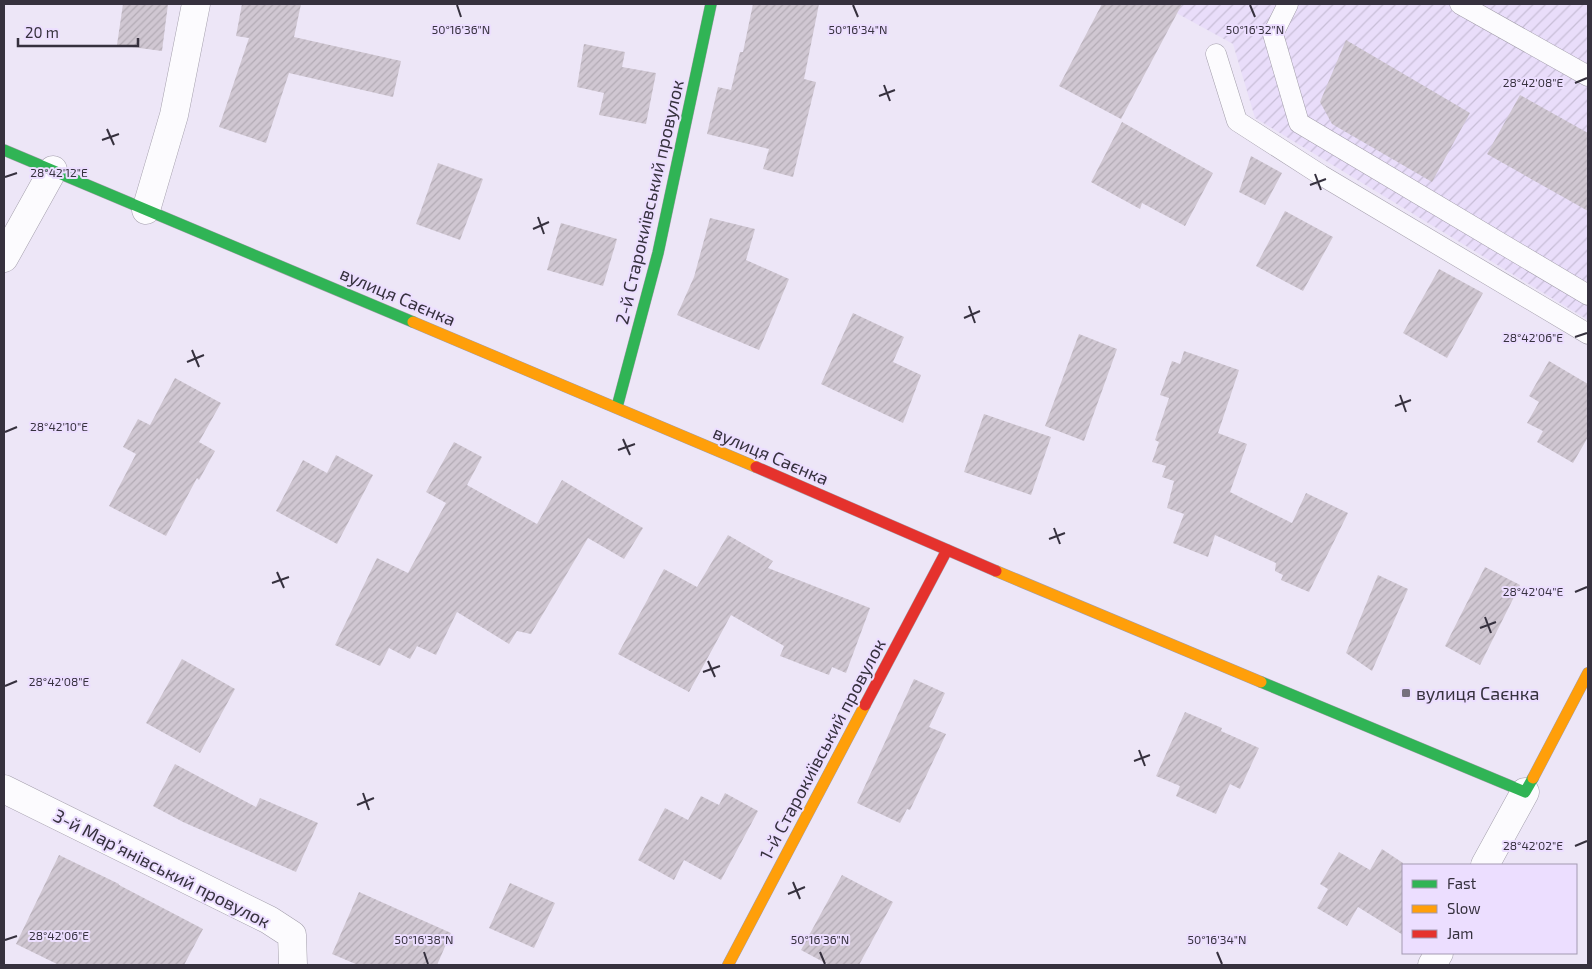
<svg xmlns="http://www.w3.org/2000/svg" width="1592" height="969" font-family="'Exo 2',sans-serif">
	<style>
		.industrial { fill: url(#industrial-furrows) }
		.building { fill: url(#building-hatch) }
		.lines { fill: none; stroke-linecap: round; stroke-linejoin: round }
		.lane-casing { stroke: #a39eab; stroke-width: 21 }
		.street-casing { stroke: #a39eab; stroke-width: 29 }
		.fast-casing { stroke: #a39eab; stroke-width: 12 }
		.slow-casing { stroke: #a39eab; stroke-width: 12 }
		.jam-casing { stroke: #a39eab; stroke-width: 12 }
		.lane { stroke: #fcfbfe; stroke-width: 20 }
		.street { stroke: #fcfbfe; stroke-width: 28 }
		.fast { stroke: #30b455; stroke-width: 11 }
		.slow { stroke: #ff9f0a; stroke-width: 11 }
		.jam { stroke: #e5322d; stroke-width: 11 }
		.ticks { fill: none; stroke: #36313e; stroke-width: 2 }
		.poi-dot { fill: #76707f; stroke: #ecdeff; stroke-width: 2 }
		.labels { text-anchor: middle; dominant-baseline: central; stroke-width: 4; stroke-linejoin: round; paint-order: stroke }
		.street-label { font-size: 18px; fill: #36313e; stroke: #ecdeff }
		.poi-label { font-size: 18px; fill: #36313e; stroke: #ecdeff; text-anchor: start }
		.ticks-label { font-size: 12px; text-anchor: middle; fill: #36313e; stroke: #ecdeff; stroke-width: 4; stroke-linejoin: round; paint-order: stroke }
	</style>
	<defs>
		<pattern id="industrial-furrows" width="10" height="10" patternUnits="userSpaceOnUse" patternTransform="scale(1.25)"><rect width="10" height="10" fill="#e9ddfa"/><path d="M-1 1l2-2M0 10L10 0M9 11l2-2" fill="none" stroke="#c8bed7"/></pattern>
		<pattern id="building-hatch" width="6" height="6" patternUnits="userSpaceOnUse" patternTransform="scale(1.25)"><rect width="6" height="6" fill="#d0c7d2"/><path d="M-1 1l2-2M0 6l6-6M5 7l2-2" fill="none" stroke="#b3abb5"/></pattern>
	</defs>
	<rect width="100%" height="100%" fill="#ede6f7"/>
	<!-- industrial -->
	<path class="industrial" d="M 1160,4 L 1588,4 L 1588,320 L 1255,118 L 1233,44 Z"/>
	<!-- building -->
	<g class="building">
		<path d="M 123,4 L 168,4 L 162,51 L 117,45 Z"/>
		<path d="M 242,4 L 301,4 L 294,37 L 401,61 L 393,97 L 289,73 L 266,143 L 219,127 L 249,38 L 236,36 Z"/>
		<path d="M 753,4 L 819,4 L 804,79 L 816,82 L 793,177 L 763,169 L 769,149 L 707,134 L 718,87 L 731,90 L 740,52 L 743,52 Z"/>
		<path d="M 1102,4 L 1182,4 L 1121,119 L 1059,86 Z"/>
		<path d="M 1346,40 L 1470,113 L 1432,182 L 1332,124 L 1320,102 Z"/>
		<path d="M 584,44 L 625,52 L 622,67 L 656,73 L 646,124 L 599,115 L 604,93 L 577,87 Z"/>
		<path d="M 1520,95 L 1588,133 L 1588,211 L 1487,154 Z"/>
		<path d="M 1122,122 L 1213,173 L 1185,226 L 1142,203 L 1140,209 L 1091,182 Z"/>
		<path d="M 1251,156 L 1282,173 L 1265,205 L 1239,192 Z"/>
		<path d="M 438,163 L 483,179 L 460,240 L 416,224 Z"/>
		<path d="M 1285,211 L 1333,237 L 1303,291 L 1256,266 Z"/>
		<path d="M 710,218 L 755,229 L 746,260 L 789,279 L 759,350 L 677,315 L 694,277 Z"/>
		<path d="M 561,223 L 617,239 L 603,286 L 547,270 Z"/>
		<path d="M 1439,269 L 1483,293 L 1447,358 L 1403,333 Z"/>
		<path d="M 853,313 L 904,337 L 893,362 L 921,375 L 903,423 L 821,384 Z"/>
		<path d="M 1079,334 L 1117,349 L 1084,441 L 1045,426 Z"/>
		<path d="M 1184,351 L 1239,370 L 1218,433 L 1247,444 L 1230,492 L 1292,523 L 1306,493 L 1348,513 L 1309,592 L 1281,580 L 1283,575 L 1275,571 L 1276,563 L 1215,535 L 1208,557 L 1173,543 L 1184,514 L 1167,508 L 1174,481 L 1162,477 L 1166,466 L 1152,462 L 1159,442 L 1155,440 L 1169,398 L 1160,395 L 1172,361 L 1180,364 Z"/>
		<path d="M 1549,361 L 1588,384 L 1588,437 L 1573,463 L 1537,442 L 1543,431 L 1527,423 L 1539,402 L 1529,396 Z"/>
		<path d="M 175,378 L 221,403 L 199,442 L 215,451 L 199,480 L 197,478 L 166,536 L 109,506 L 136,454 L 123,447 L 138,419 L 150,425 Z"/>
		<path d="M 984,414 L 1051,437 L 1031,495 L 964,472 Z"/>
		<path d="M 454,442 L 482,457 L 467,485 L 537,524 L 562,480 L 643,528 L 624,559 L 588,538 L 531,634 L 517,631 L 509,644 L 457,612 L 436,655 L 417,646 L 410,659 L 389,648 L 380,666 L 335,645 L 377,558 L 408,573 L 446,503 L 426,492 Z"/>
		<path d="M 336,455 L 373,475 L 337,544 L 276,511 L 303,460 L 327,473 Z"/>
		<path d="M 728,535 L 773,561 L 768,568 L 870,608 L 846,673 L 832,667 L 829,675 L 780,656 L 784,646 L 731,615 L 689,692 L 618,654 L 664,569 L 697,587 Z"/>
		<path d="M 1485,567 L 1520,585 L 1480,665 L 1445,646 Z"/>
		<path d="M 1378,575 L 1408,589 L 1372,671 L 1346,653 Z"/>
		<path d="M 182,659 L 235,689 L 200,753 L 146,723 Z"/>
		<path d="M 914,679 L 945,693 L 929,727 L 946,734 L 910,810 L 907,809 L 900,823 L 857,803 Z"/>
		<path d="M 1185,712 L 1222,728 L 1221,731 L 1259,748 L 1240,789 L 1230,784 L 1216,814 L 1176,796 L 1180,786 L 1156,776 Z"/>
		<path d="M 175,764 L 256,807 L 260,798 L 318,823 L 296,872 L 183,822 L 153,806 Z"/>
		<path d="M 725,793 L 758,811 L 721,880 L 684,860 L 674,880 L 638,860 L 665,808 L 688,820 L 701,796 L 719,805 Z"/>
		<path d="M 1382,849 L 1403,863 L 1403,935 L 1358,907 L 1347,926 L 1317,908 L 1328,889 L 1320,884 L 1339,852 L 1370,870 Z"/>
		<path d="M 59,855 L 119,884 L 119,885 L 203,929 L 184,965 L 59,965 L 16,944 Z"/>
		<path d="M 842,875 L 893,902 L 859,965 L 829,965 L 801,950 Z"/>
		<path d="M 510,883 L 555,903 L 534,948 L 489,928 Z"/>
		<path d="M 359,892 L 451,933 L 437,965 L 358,965 L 332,954 Z"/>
	</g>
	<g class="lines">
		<!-- lane casing -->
		<g class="lane-casing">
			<g id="lane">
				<path d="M 1288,4 L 1273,34 L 1299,123 L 1588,295"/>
				<path d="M 1460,4 L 1588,76"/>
				<path d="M 1216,54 L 1237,121 L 1321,175 L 1588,334"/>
			</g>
		</g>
		<!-- street casing -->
		<g class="street-casing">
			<g id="street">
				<path d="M 146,210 L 174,115 L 196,4"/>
				<path d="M 4,258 L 53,170"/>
				<path d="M 4,789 L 269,920 L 292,935 L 293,965"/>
				<path d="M 1485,865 L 1525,792"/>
				<path d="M 1432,965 L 1439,953"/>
			</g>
		</g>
		<!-- fast casing -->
		<g class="fast-casing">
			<g id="fast">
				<path d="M 4,150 L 413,322"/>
				<path d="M 617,407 L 658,253 L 711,4"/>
				<path d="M 1261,682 L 1525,792 L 1533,778"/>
			</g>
		</g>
		<!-- slow casing -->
		<g class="slow-casing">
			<g id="slow">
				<path d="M 413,322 L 756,467"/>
				<path d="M 996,571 L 1261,682"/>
				<path d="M 1533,778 L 1588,673"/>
				<path d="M 728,965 L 865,705"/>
			</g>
		</g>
		<!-- jam casing -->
		<g class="jam-casing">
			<g id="jam">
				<path d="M 756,467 L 996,571"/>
				<path d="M 865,705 L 947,550"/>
			</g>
		</g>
		<!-- lane -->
		<use href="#lane" class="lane"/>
		<!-- street -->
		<use href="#street" class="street"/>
		<!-- fast -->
		<use href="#fast" class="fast"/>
		<!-- slow -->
		<use href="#slow" class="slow"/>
		<!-- jam -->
		<use href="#jam" class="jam"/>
	</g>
	<!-- ticks -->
	<path class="ticks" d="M 457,5 L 461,17M 853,5 L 858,17M 1250,5 L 1255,17M 1575,83 L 1587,78M 884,85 L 890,101M 879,96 L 895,90M 107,129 L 114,145M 102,140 L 119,134M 1315,174 L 1321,190M 5,177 L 17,173M 1310,185 L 1326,179M 538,217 L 544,234M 533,229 L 549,222M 969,306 L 975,323M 964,318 L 980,311M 1575,337 L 1587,333M 192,350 L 199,367M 187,362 L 204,355M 1400,395 L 1406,412M 1395,406 L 1411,400M 5,432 L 17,427M 623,439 L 630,455M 618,450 L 635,444M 1054,528 L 1060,544M 1049,539 L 1065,533M 277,572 L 284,588M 272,583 L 289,577M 1575,592 L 1587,587M 1485,617 L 1491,633M 1480,628 L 1496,622M 708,661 L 715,677M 703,672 L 720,666M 5,686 L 17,681M 1139,750 L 1145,766M 1134,761 L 1150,755M 363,793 L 369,810M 357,805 L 374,798M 1575,846 L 1587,841M 793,882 L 800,899M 788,894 L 805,887M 5,940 L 17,936M 424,952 L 428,964M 820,952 L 825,964M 1217,952 L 1222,964"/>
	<!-- markers -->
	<rect class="poi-dot" x="1401" y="688" width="10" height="10" rx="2.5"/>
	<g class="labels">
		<!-- street labels -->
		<g class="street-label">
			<text transform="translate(649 202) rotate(-77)">2-й Старокиївський провулок</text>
			<text transform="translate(398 296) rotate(23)">вулиця Саєнка</text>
			<text transform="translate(771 455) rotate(23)">вулиця Саєнка</text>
			<text transform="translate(822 749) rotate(-62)">1-й Старокиївський провулок</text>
			<text transform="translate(162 868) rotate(27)">3-й Марʼянівський провулок</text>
		</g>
		<!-- poi labels -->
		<g class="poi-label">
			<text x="1416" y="693">вулиця Саєнка</text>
		</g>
	</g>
	<g class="ticks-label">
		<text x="461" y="34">50°16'36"N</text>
		<text x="858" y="34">50°16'34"N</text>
		<text x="1255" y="34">50°16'32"N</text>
		<text x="1533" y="87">28°42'08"E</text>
		<text x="59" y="177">28°42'12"E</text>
		<text x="1533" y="342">28°42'06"E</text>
		<text x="59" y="431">28°42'10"E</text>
		<text x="1533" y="596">28°42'04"E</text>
		<text x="59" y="686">28°42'08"E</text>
		<text x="1533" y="850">28°42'02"E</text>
		<text x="59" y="940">28°42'06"E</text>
		<text x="424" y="944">50°16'38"N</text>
		<text x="820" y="944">50°16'36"N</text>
		<text x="1217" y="944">50°16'34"N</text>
	</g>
	<!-- border -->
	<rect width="1592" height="969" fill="none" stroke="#36313e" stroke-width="10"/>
	<!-- legend -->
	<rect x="1402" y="864" width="175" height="90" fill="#ecdeff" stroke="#a399b2"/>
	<rect x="1412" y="880" width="25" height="8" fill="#30b455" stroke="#a399b2"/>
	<text x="1447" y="889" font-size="15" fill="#36313e">Fast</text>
	<rect x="1412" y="905" width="25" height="8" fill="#ff9f0a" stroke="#a399b2"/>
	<text x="1447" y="914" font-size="15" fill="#36313e">Slow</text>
	<rect x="1412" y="930" width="25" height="8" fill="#e5322d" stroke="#a399b2"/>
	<text x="1447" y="939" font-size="15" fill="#36313e">Jam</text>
	<!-- scale -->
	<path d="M18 38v8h120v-8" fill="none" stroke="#36313e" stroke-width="2.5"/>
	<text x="25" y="38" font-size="15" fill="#36313e" stroke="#ecdeff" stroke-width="4" paint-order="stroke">20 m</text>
</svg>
